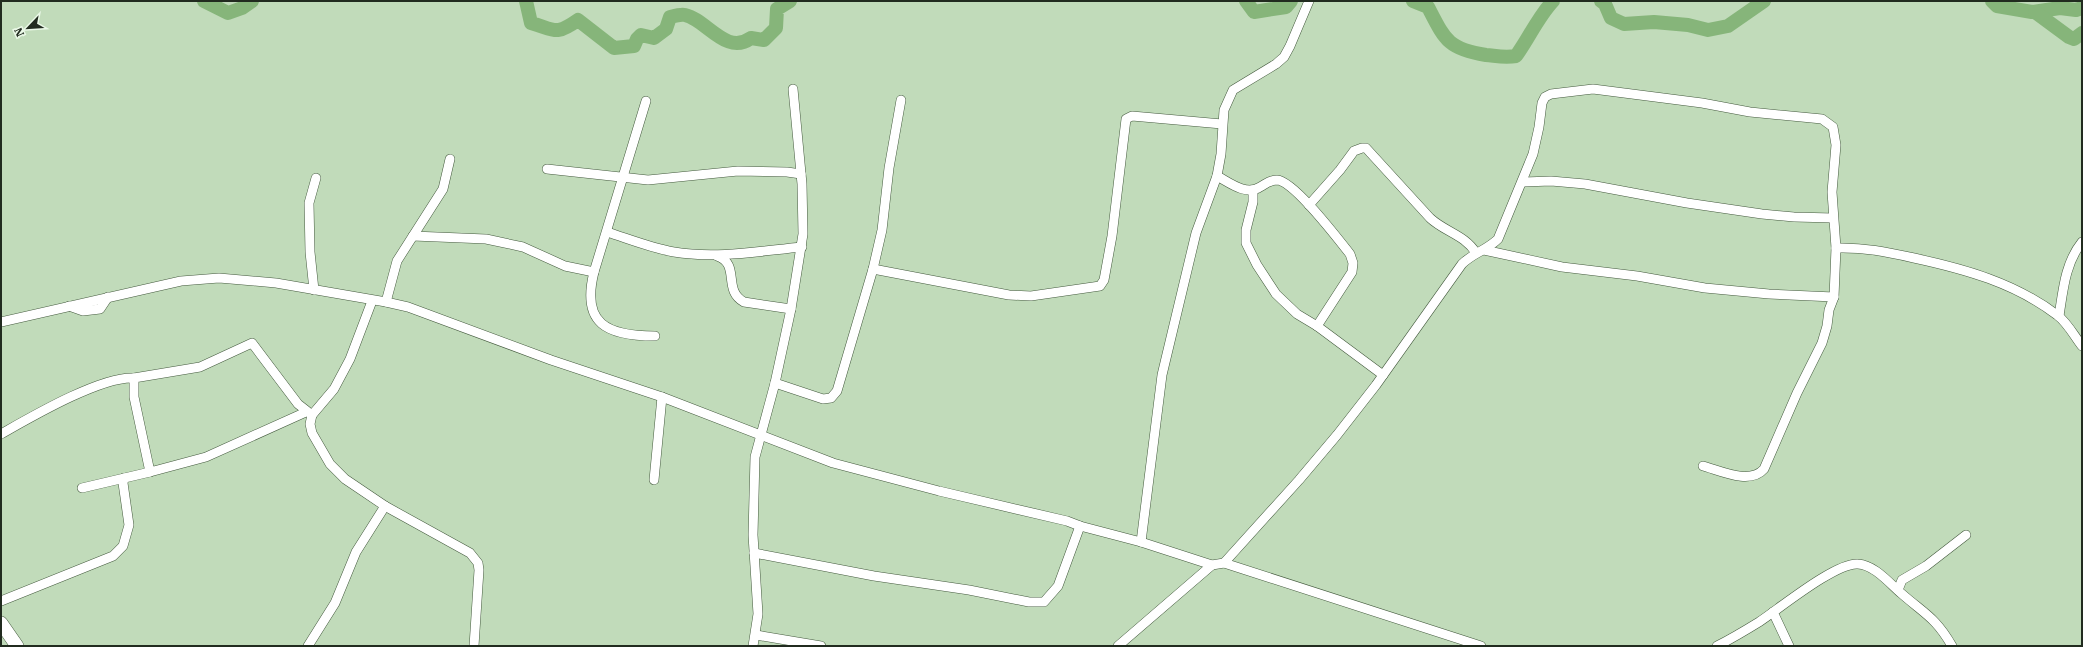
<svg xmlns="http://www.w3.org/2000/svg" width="2083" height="647" font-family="'IBM Plex Serif',serif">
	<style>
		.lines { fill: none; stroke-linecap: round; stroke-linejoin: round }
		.river { stroke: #86b57a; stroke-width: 14 }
		.street-casing { stroke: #445a3e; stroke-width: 10 }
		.secondary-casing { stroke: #445a3e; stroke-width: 14 }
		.street { stroke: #fff; stroke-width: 9 }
		.secondary { stroke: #fff; stroke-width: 13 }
	</style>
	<rect width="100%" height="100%" fill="#c1dbba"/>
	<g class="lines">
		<!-- river -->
		<g class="river">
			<path d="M 204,1 L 228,13 L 242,8 L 252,1"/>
			<path d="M 526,1 L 531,23 C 556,30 555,36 578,20 L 614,48 L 634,46 L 637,39 L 641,35 L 654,38 L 666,29 L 670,17 C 674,16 681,14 685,15 C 707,20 726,56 751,38 L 764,40 L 776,28 L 777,9 L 790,1"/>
			<path d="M 1246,1 L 1254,12 L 1286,7 L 1291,1"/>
			<path d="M 1413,1 L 1428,7 C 1445,40 1448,49 1486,55 C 1497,56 1505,58 1516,56 C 1529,38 1538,17 1553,1"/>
			<path d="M 1601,1 L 1605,4 L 1611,18 L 1624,24 L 1654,22 L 1688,25 L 1708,30 L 1728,26 L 1764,1"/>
			<path d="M 1992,1 L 1997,6 L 2032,12 L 2060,8 L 2076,10 L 2082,8"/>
			<path d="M 2035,12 L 2069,37 L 2074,39 L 2082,33"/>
		</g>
		<!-- street casing -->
		<g class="street-casing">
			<g id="street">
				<path d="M 646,101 L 594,272 C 581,324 607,336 655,336"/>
				<path d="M 547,169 L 648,180 L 738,171 L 787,172 L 801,174"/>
				<path d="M 1217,176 C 1230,183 1246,196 1260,187 C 1266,184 1269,180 1277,180 C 1294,181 1338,239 1350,254 L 1353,263 L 1352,272 L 1317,326"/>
				<path d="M 1523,182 L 1551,181 L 1585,184 L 1687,203 L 1762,214 L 1794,217 L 1833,218"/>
				<path d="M 1253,190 L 1253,202 L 1246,230 L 1246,243 L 1257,265 L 1276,294 L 1297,314 L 1317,326 L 1383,375"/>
				<path d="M 1309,205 L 1340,170 L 1354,151 L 1362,148 L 1366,148 L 1430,218 C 1445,232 1465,235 1476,253"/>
				<path d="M 607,232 C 629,239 651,248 674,252 C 717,259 760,251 802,247"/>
				<path d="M 413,236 L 486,239 L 523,247 L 565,266 L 594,272"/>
				<path d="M 1836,248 C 1863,247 1887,252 1914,258 C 1965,269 2015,283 2057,315 C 2067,322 2075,337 2082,346"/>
				<path d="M 1484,250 L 1562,267 L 1637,276 L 1705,288 L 1769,294 L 1834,297"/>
				<path d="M 717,256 C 741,264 722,290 744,302 L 791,309"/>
				<path d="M 873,269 L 1009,295 L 1031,296 L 1100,286 L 1104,280 L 1112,236 L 1126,119 L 1132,116 L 1222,124"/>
				<path d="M 314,290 L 310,252 L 309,203 L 316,178"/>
				<path d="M 372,301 L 350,359 L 334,389 L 312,415 L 310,424 L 312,433 L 330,464 L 345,479 L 385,506 L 470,553 L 478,563 L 479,570 L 474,646"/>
				<path d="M 386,302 L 397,261 L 443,189 L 450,159"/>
				<path d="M 69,306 L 83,311 L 100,309 L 108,297"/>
				<path d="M 2059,316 C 2063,291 2065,263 2082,242"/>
				<path d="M 1,322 L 181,281 L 219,278 L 276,283 L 386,302 L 408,307 L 551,360 L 662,397 L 833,463 L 939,491 L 1067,521 L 1080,526 L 1141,542 L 1212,565 L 1224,563 L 1481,646"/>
				<path d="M 775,383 L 823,399 L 831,398 L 837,391 L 873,269 L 882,230 L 889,168 L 901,100"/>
				<path d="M 306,412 L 206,457 L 150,472 L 134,397 L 134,378 L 200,367 L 252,343 L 298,404 L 312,415"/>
				<path d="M 1,434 C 31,417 101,376 134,378"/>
				<path d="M 654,480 L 662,397"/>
				<path d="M 82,488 L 150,472"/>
				<path d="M 1141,542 L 1162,375 L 1196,233 L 1217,176 L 1221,154 L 1224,110 L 1233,90 L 1276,64 L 1284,57 L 1290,46 L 1309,1"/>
				<path d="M 754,553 L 874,576 L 969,590 L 1029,602 L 1044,602 L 1058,586 L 1080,526"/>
				<path d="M 1224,563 L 1299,480 L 1337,435 L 1376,385 L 1462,264 C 1473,253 1487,250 1498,239 L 1533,154 L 1539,127 L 1542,103 L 1545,97 L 1551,94 L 1593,89 L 1702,103 L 1750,112 L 1822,119 L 1833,127 L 1836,145 L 1832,192 L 1836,248 L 1834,297 L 1829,310 L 1827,326 L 1822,343 L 1797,393 L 1764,469 C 1750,485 1721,471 1703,466"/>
				<path d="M 1898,590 L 1902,580 L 1926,566 L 1966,535"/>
				<path d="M 1,601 L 113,556 L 123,546 L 129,525 L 123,483 L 124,478"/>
				<path d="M 1773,612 L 1789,646"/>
				<path d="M 756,635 L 821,646"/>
				<path d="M 308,646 L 335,603 L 356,552 L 385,506"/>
				<path d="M 753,646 L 758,614 L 753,535 L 755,457 L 775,383 L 791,309 L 803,234 L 802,184 L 793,89"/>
				<path d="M 1118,646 L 1212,565"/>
				<path d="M 1717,646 C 1731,639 1746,630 1759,622 C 1779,609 1836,562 1858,564 C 1875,565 1890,584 1902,594 C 1925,614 1936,618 1952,646"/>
			</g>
		</g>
		<!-- secondary casing -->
		<g class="secondary-casing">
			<path id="secondary" d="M 1,623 L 17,646"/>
		</g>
		<!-- street -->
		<use href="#street" class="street"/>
		<!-- secondary -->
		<use href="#secondary" class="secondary"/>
	</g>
	<!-- border -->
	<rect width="2083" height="647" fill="none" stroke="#212b1f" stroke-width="4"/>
	<!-- north arrow -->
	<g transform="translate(28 28) rotate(245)" stroke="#eaf8e7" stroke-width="3" paint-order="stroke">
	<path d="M0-3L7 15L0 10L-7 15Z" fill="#212b1f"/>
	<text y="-6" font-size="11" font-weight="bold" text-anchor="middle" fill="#212b1f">N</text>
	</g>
</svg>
